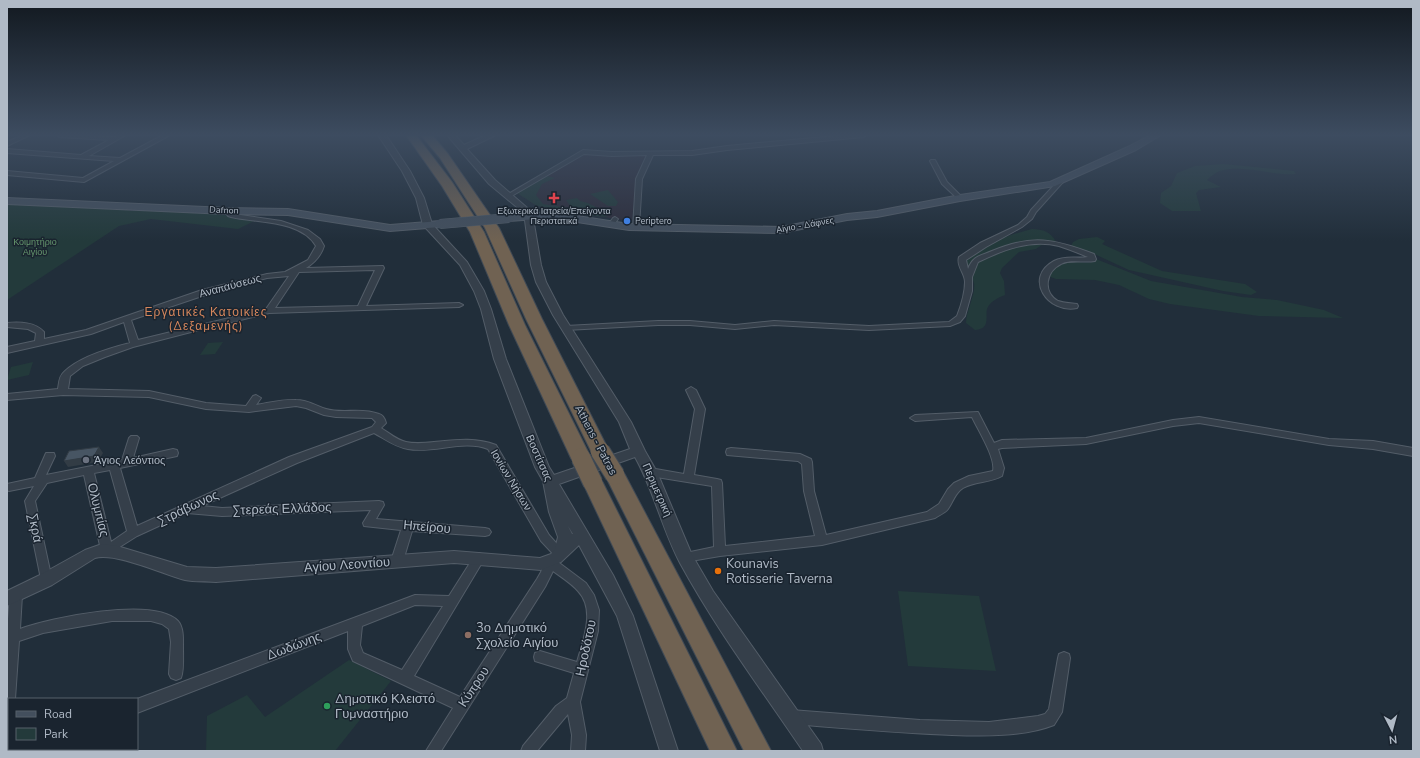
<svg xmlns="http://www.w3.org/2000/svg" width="1420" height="758" font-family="'Nunito Sans',sans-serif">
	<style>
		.medical { fill: #2d2d3b }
		.green { fill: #233a3b }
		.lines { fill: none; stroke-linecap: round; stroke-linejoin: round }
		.minor-casing { stroke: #535d68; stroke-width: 2 }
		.tertiary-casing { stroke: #535d68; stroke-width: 2 }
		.secondary-casing { stroke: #535d68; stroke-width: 2 }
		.motorway-casing { stroke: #404a55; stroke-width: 2 }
		.minor { fill: #353f4a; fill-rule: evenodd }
		.tertiary { fill: #353f4a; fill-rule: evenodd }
		.secondary { fill: #434f5d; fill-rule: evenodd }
		.motorway { fill: #706252; fill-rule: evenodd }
		.secondary-bridge-casing { stroke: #535d68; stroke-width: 10; stroke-linecap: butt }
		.motorway-bridge-casing { stroke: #404a55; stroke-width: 21; stroke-linecap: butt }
		.secondary-bridge { stroke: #434f5d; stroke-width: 9 }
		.motorway-bridge { stroke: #706252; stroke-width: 19 }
		.shaded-wall { fill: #323c45 }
		.building { fill: #475563; stroke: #323c45 }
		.health-dot { fill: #e0444e; stroke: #1a242f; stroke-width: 1.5 }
		.shop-dot { fill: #3f7fe0; stroke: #1a242f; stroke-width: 1.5 }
		.worship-dot { fill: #6b7280; stroke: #1a242f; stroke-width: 1.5 }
		.food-dot { fill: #e8710a; stroke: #1a242f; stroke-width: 1.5 }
		.education-dot { fill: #8d6e63; stroke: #1a242f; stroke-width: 1.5 }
		.leisure-dot { fill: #2e9e5b; stroke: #1a242f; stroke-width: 1.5 }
		.labels { text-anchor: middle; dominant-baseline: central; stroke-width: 3; stroke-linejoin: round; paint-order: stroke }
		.far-street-label { font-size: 9px; fill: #b0bac6; stroke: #1a242f }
		.far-poi-label { font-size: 9px; fill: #b0bac6; stroke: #1a242f }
		.far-park-label { font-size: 9px; fill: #66976e; stroke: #1a242f }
		.street-label { font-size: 11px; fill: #b0bac6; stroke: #1a242f }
		.poi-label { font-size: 11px; fill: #b0bac6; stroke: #1a242f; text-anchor: start }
		.neighbourhood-label { font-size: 12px; letter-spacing: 1px; fill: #d5865c; stroke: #1a242f }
		.near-street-label { font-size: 13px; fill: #b0bac6; stroke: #1a242f }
		.near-poi-label { font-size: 13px; fill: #b0bac6; stroke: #1a242f; text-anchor: start }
	</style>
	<rect width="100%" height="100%" fill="#212e3a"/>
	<!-- medical -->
	<path class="medical" d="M 584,154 L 646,155 L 636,178 L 632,221 L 595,216 L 537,206 L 517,193 L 579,157 L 582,157 Z"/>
	<!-- green -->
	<g class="green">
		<path d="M 1224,164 L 1294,171 L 1296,174 C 1272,176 1244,164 1220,171 C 1215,173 1210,177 1207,180 L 1221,187 L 1199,190 L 1196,193 L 1201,211 L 1172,211 L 1160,203 L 1161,193 L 1171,186 L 1177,173 L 1195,166 Z"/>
		<path d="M 547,176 L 555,178 L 542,184 L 536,195 L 543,204 L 602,213 L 608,217 L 595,216 L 537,206 L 517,193 Z"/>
		<path d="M 608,190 L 618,202 L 616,206 L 608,206 L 590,194 Z"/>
		<path d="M 577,198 L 580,201 L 588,203 L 605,212 L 571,207 L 566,200 Z"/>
		<path d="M 7,204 L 121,208 L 128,208 L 129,211 L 167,210 L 222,214 L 232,217 L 254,221 L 238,229 L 151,219 L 119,226 L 7,300 Z"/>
		<path d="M 1032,229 C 1043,229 1051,232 1056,242 L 1043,244 L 1036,249 L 1019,252 L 1002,268 L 1000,273 L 1004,281 L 1005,295 C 999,297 989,302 987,309 C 985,317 991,329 975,330 L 966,323 C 966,311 976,294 974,283 C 972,275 965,269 967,260 C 986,243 1008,235 1032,229 Z"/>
		<path d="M 1097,237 L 1105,241 L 1102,244 L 1162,271 L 1245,284 L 1257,292 L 1251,295 L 1223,291 L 1129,270 L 1090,252 L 1071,246 L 1073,242 L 1079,239 Z"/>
		<path d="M 1095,259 L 1096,259 L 1151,281 L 1242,297 L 1277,300 L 1324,310 L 1343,318 L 1259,316 L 1170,304 L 1149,299 L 1119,285 L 1095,280 L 1056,279 L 1048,276 C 1065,254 1070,265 1093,262 Z"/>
		<path d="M 223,342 L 215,354 L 200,355 L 208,343 Z"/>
		<path d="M 33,362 L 29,375 L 7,380 L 11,367 Z"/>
		<path d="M 898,591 L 979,596 L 996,671 L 908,666 Z"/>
		<path d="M 349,660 L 391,681 L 335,751 L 206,751 L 207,716 L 247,695 L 265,717 Z"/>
	</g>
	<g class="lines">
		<!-- minor casing -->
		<g class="minor-casing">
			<g id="minor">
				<path d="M 23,135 L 30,135 L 7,146 L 7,142 Z"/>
				<path d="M 56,135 L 115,137 L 119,135 L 126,135 L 89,156 L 120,158 L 163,135 L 170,135 L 84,182 L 7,175 L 7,171 L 83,178 L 114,161 L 7,153 L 7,149 L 81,155 L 109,140 L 59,137 Z"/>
				<path d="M 847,135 L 867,135 L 864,137 L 727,150 L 692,155 L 653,155 L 642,179 L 639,227 L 636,229 L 633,227 L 636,179 L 647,155 L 612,156 L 584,154 L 510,197 L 505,196 L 583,150 L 612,152 L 692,151 L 727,146 Z"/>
				<path d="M 931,160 L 935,160 L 947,182 L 962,197 L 962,199 L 958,199 L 942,184 L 930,161 Z"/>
				<path d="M 1058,181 L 1063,182 L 1036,212 L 1032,219 L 1022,227 L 986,247 L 966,260 L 968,269 C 973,256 980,256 992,251 C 1032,234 1054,239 1094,254 L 1096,259 L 1095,261 C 1084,263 1070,259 1061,264 C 1046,271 1042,292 1058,301 C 1064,303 1071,303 1077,304 L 1078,306 L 1077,308 C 1048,314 1023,278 1054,261 C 1065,255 1077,259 1088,257 C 1078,253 1069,249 1059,246 C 1030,239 1003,250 978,262 L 972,277 L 972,291 L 965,316 L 960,322 L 950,326 L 869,330 L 774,325 L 735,329 L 690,325 L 658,325 L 566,330 L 562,328 L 566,326 L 658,321 L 690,321 L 735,325 L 774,321 L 869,326 L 949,322 L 957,316 C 961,306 965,292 965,282 C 965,273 956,266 959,257 L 980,243 L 1018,225 L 1027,217 L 1031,210 Z"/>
				<path d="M 227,209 L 234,214 L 281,221 L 308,230 L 320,239 L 324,246 C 321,256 314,263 306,268 L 383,266 L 384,268 L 366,306 L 459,303 L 463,305 L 459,307 L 269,313 L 195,331 L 133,347 L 105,357 L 83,366 L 70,376 L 68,389 L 149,391 L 206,403 L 246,406 L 253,396 L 256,395 L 261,398 L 256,405 C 269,403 284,399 296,400 C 308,400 316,406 326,409 C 343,414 362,407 379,414 C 383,415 385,419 386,423 L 381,428 C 389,433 397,440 406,442 C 415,444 425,443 434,442 C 455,440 475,437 496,445 L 549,535 L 566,554 L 564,557 L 560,559 L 556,557 L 541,541 L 488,449 C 463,439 434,454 408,449 C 395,447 385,439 374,433 L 297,463 L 202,506 L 222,508 L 379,501 L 383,502 L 384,505 L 376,519 L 485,528 L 489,529 L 491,532 L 489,535 L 485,536 L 412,531 L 403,561 L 401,564 L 397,566 L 393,564 L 391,561 L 401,530 L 364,526 L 363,523 L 371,510 L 222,516 L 187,513 L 137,536 L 107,555 L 103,553 L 101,550 L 84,475 L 47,483 L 35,501 L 52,580 L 50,584 L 46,585 L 42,584 L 25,501 L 34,486 L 9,491 L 7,490 L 7,484 L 35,478 L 46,453 L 54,453 L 55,456 L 46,475 L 122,460 L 129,438 L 131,436 L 137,436 L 139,438 L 133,458 L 173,449 L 177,450 L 178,453 L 177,456 L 120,468 L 137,526 L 289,457 L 372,427 L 376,422 L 372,418 L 336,417 L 324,415 L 306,408 L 296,406 L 249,412 L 206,409 L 149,397 L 63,395 L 7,400 L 7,394 L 58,389 C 59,383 59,376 64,372 C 79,357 110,348 130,343 L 124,322 L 91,334 L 7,353 L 7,347 L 35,341 L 36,333 L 28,329 L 7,327 L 7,323 C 20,322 35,322 44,332 L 44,339 L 86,330 L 202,290 L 267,274 L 285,272 L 308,260 L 316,246 C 301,220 257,223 231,217 L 228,216 L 224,211 ZM 375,270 L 358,306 L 275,308 L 299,272 ZM 289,276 L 266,309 L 138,340 L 131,320 L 208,294 L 267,278 ZM 110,470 L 127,531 L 111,542 L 94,473 Z"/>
				<path d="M 615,217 L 618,219 L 613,226 L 609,226 L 608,225 L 613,218 Z"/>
				<path d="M 691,387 L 696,390 L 705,409 L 694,475 L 717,479 L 721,480 L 722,483 L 725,546 L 815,536 L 804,491 L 802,464 L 798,461 L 727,455 L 726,452 L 727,449 L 731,448 L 800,454 L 811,459 L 812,462 L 814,491 L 826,535 L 927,512 L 939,504 L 948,489 L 954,483 L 969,476 L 993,471 C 996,458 978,430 972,417 L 915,421 L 910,418 L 915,415 L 978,412 L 994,443 L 1002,440 L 1086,438 L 1173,420 L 1199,417 L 1329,439 L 1373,441 L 1413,448 L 1413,456 L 1373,449 L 1329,445 L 1199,423 L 1173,426 L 1086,444 L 1002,448 L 998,449 L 1004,468 L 1002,476 C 990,483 975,481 963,488 C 955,493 953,502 948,509 C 945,513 939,515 935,518 L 822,545 L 720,556 L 685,562 L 681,560 L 679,557 L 681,554 L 714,547 L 712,486 L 650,476 L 646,475 L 645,472 L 646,469 L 650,468 L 684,474 L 695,409 L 686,390 Z"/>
				<path d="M 479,553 L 483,555 L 485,558 L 483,561 L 414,676 L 460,697 L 537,579 L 541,572 L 546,559 L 550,557 L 554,559 L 586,583 L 594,595 L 599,610 L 598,631 L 580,702 L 586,735 L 585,751 L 571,751 L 572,735 L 568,714 L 537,751 L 521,751 L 523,746 L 556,706 L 567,698 L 574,673 L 535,661 L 534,657 L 535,653 L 540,651 L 577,662 C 583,640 596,610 578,591 C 571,583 561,577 553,571 L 545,587 L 441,751 L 426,751 L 453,708 L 353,661 L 348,649 L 348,631 L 137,713 L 137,699 L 415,595 L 449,596 L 475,555 ZM 415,605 L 443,606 L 402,670 L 363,653 L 360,645 L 362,626 Z"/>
				<path d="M 16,590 L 20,591 L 22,595 L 20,629 C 50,618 154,596 178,621 C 184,628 183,640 183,648 C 183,657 184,670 181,678 L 176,680 L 171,678 L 169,674 L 171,642 L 169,629 L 162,624 L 151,621 L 112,621 L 43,633 L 19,641 L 15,699 L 9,699 L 9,718 L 7,719 L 7,631 L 10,595 L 12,591 Z"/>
				<path d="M 1064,652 L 1069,654 L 1070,658 L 1062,712 L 1054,725 C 1024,737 983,736 952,735 C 898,733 845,728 791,724 L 786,722 L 784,717 L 786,712 L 791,710 L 920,720 L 989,722 L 1038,716 L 1045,714 L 1049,709 L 1058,658 L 1059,654 Z"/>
				<path d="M 13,749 L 31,749 L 30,751 L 12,751 Z"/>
			</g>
		</g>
		<!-- tertiary casing -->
		<g class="tertiary-casing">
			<path id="tertiary" d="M 378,135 L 386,135 L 410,171 L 424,198 L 432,224 L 467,262 L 484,291 L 491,309 L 506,359 L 549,467 L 554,475 L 630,449 L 619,422 L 553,315 L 536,282 L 531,265 L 524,213 L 489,184 L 447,135 L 455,135 L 464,145 L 486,135 L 496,135 L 467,149 L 495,180 L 532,212 L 541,265 L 546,282 L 563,315 L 631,422 L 645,451 L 657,472 L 692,555 L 713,591 L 821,744 L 823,751 L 803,751 C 761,689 716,629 680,563 C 662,529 654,491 635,457 L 559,484 L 613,575 L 633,616 L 678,751 L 660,751 L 617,616 L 579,545 L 561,562 L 541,570 L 454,563 L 216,582 C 206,581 194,582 185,580 C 163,574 115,552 95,558 L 52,585 L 7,606 L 7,591 L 40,575 L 85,550 L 102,544 L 117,546 L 187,567 L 216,568 L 454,551 L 540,558 L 551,554 L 555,549 L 558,537 L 549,512 L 543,481 L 535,467 L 494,359 L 481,309 L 474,291 L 460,265 L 423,225 L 416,198 L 402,171 ZM 568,526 L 573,534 L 572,534 Z"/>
		</g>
		<!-- secondary casing -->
		<g class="secondary-casing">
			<g id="secondary">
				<path d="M 1151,135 L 1161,135 L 1136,150 L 1055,186 L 960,201 L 877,217 L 847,220 L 781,233 L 629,230 L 551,218 L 509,221 L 504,218 L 509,215 L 551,212 L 629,224 L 781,227 L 847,214 L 877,211 L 960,195 L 1050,182 L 1130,146 Z"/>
				<path d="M 7,198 L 227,208 L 288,209 L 390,225 L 440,221 L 445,224 L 440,227 L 390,231 L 288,215 L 227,214 L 7,204 Z"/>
			</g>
		</g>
		<!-- motorway casing -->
		<g class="motorway-casing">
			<g id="motorway">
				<path d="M 406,135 L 416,135 L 452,182 L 484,232 L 525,325 L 591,458 L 588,463 L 581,465 L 574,463 L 571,458 L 509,325 L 470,232 L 442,186 Z"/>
				<path d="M 421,135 L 432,135 L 448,154 L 499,228 L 542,319 L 609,451 L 607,456 L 600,458 L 593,456 L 591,451 L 526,319 L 485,228 L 440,158 Z"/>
				<path d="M 615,468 L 622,470 L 625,475 L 771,751 L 744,751 L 605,475 L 608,470 Z"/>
				<path d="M 593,476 L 600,478 L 603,483 L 737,751 L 710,751 L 583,483 L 586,478 Z"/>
			</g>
		</g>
		<!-- minor -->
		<use href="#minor" class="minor"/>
		<!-- tertiary -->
		<use href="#tertiary" class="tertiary"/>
		<!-- secondary -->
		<use href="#secondary" class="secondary"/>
		<!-- motorway -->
		<use href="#motorway" class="motorway"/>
		<!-- secondary-bridge casing -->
		<g class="secondary-bridge-casing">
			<path id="secondary-bridge" d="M 440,224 L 509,218"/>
		</g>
		<!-- motorway-bridge casing -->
		<g class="motorway-bridge-casing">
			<g id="motorway-bridge">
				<path d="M 600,451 L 615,475"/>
				<path d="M 581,458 L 593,483"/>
			</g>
		</g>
		<!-- secondary-bridge -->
		<use href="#secondary-bridge" class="secondary-bridge"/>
		<!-- motorway-bridge -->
		<use href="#motorway-bridge" class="motorway-bridge"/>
	</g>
	<!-- shaded-wall -->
	<path class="shaded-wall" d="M 99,447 L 103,453 L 98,462 L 68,467 L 64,461 Z"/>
	<!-- building -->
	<path class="building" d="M 99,447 L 94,456 L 64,461 L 69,451 Z"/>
	<!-- sky -->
	<linearGradient id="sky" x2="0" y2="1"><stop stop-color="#121920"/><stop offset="0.56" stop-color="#3d4c60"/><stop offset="1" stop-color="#3d4c60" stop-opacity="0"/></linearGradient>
	<rect width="1420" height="241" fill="url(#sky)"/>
	<!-- markers -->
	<path class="health-dot" d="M552 192h4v4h4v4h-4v4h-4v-4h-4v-4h4z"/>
	<circle class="shop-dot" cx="627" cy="221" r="4"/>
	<circle class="worship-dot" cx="86" cy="460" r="4"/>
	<circle class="food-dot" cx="718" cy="571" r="4"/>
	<circle class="education-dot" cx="468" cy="635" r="4"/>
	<circle class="leisure-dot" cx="327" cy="706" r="4"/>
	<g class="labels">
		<!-- far-street labels -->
		<g class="far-street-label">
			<text transform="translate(224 210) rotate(2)">Dafnon</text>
			<text transform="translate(805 225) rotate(-10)">Αίγιο - Δάφνες</text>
		</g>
		<!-- far-poi labels -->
		<g class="far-poi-label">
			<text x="554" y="211">Εξωτερικά Ιατρεία/Επείγοντα<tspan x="554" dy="10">Περιστατικά</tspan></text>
			<text x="635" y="221" text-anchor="start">Periptero</text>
		</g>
		<!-- far-park labels -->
		<g class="far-park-label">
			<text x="35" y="242">Κοιμητήριο<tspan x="35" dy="10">Αιγίου</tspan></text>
		</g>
		<!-- street labels -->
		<g class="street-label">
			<text transform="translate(230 286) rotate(-15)">Αναπαύσεως</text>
			<text transform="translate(596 440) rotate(62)">Athens - Patras</text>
			<text transform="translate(539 458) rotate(66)">Βοστίτσας</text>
			<text transform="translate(511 480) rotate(59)">Ιονίων Νήσων</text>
			<text transform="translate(657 490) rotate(66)">Περιμετρική</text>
		</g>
		<!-- poi labels -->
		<g class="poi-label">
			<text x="94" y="460">Άγιος Λεόντιος</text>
		</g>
		<!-- neighbourhood labels -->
		<g class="neighbourhood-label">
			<text x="206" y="312">Εργατικές Κατοικίες<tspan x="206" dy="14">(Δεξαμενής)</tspan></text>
		</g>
		<!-- near-street labels -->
		<g class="near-street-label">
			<text transform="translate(188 508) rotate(-25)">Στράβωνος</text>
			<text transform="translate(282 509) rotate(-2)">Στερεάς Ελλάδος</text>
			<text transform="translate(98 510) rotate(76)">Ολυμπίας</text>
			<text transform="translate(427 527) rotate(5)">Ηπείρου</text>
			<text transform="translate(35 528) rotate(79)">Σκρά</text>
			<text transform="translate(347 565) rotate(-4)">Αγίου Λεοντίου</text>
			<text transform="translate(294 646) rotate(-21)">Δωδώνης</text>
			<text transform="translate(586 648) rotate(-78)">Ηροδότου</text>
			<text transform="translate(474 687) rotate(-57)">Κύπρου</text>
		</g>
		<!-- near-poi labels -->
		<g class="near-poi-label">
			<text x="726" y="564">Kounavis<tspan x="726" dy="15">Rotisserie Taverna</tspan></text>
			<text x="476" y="628">3ο Δημοτικό<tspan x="476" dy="15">Σχολείο Αιγίου</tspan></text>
			<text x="335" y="699">Δημοτικό Κλειστό<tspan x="335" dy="15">Γυμναστήριο</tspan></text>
		</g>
	</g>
	<!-- border -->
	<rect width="1420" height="758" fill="none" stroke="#b0bac6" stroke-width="16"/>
	<!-- legend -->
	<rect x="8" y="698" width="130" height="52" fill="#1a242f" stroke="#56606b"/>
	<rect x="16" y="711" width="20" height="6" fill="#434f5d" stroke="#56606b"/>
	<text x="44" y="718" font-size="12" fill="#b0bac6">Road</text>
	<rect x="16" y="728" width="20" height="12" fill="#233a3b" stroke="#56606b"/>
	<text x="44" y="738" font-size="12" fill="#b0bac6">Park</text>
	<!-- north arrow -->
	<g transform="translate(1392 730) rotate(174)" stroke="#1a242f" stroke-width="3" paint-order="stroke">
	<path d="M0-3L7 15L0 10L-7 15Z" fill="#b0bac6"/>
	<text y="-6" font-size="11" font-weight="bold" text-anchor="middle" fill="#b0bac6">N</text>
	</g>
</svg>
